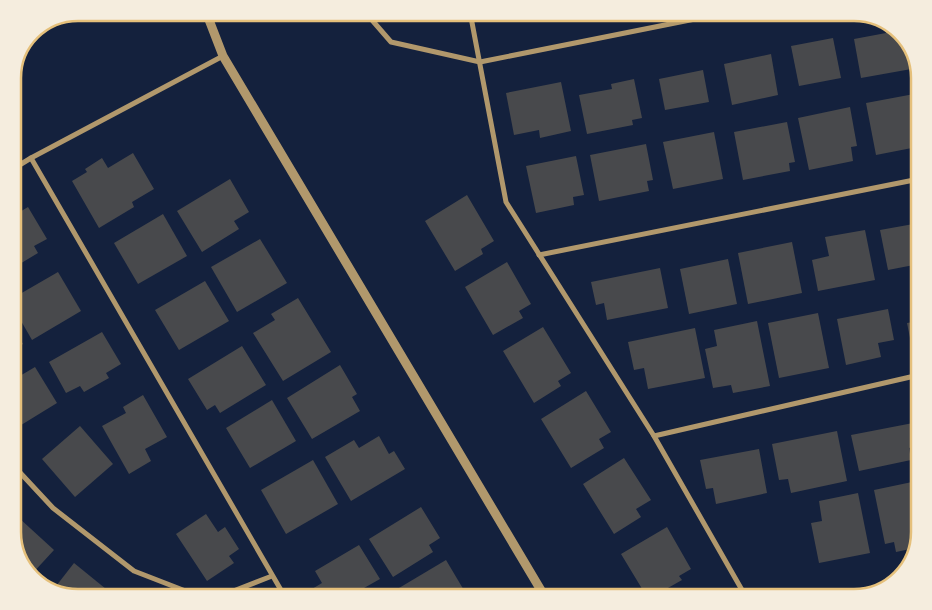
<svg xmlns="http://www.w3.org/2000/svg" width="932" height="610" font-family="Jost,sans-serif">
	<style>
		.building { fill: #48494c }
		.lines { fill: none; stroke-linecap: round; stroke-linejoin: round }
		.minor { stroke: #b1986c; stroke-width: 5 }
		.tertiary { stroke: #b1986c; stroke-width: 9 }
		.rim { fill: none; stroke: #e5c07b; stroke-width: 2.5 }
	</style>
	<rect width="100%" height="100%" fill="#14213d"/>
	<!-- building -->
	<g class="building">
		<path d="M 892,25 L 911,46 L 917,68 L 861,78 L 854,39 L 886,33 L 885,26 Z"/>
		<path d="M 833,38 L 841,78 L 799,86 L 791,46 Z"/>
		<path d="M 771,54 L 778,95 L 732,105 L 724,64 Z"/>
		<path d="M 703,70 L 709,102 L 665,110 L 659,79 Z"/>
		<path d="M 634,79 L 642,118 L 632,120 L 633,125 L 587,134 L 579,95 L 612,89 L 611,84 Z"/>
		<path d="M 561,82 L 571,131 L 540,138 L 539,130 L 514,135 L 506,93 Z"/>
		<path d="M 914,94 L 919,123 L 919,135 L 915,136 L 917,147 L 876,155 L 866,103 Z"/>
		<path d="M 850,107 L 857,146 L 851,147 L 853,161 L 809,170 L 798,118 Z"/>
		<path d="M 787,122 L 795,162 L 789,163 L 790,171 L 743,180 L 734,132 Z"/>
		<path d="M 714,132 L 723,179 L 673,189 L 663,142 Z"/>
		<path d="M 646,144 L 653,180 L 647,181 L 649,191 L 599,201 L 590,155 Z"/>
		<path d="M 133,153 L 154,189 L 132,202 L 134,207 L 99,228 L 72,181 L 87,172 L 85,169 L 102,158 L 108,168 Z"/>
		<path d="M 576,156 L 584,195 L 573,197 L 574,205 L 536,213 L 526,166 Z"/>
		<path d="M 230,179 L 249,212 L 234,221 L 239,229 L 202,252 L 177,211 Z"/>
		<path d="M 467,195 L 494,241 L 481,249 L 483,254 L 455,271 L 425,221 Z"/>
		<path d="M 28,207 L 47,239 L 34,246 L 38,253 L 13,268 L 13,216 Z"/>
		<path d="M 163,214 L 187,256 L 138,284 L 114,243 Z"/>
		<path d="M 919,223 L 919,264 L 888,270 L 880,230 Z"/>
		<path d="M 865,230 L 875,280 L 818,291 L 812,260 L 829,256 L 825,237 Z"/>
		<path d="M 260,239 L 287,283 L 237,312 L 211,267 Z"/>
		<path d="M 792,242 L 802,293 L 748,304 L 738,253 Z"/>
		<path d="M 728,259 L 737,304 L 689,314 L 680,269 Z"/>
		<path d="M 507,262 L 531,304 L 519,311 L 523,318 L 493,335 L 465,287 Z"/>
		<path d="M 660,268 L 668,308 L 607,320 L 604,303 L 596,305 L 591,282 Z"/>
		<path d="M 58,272 L 81,311 L 32,340 L 13,307 L 13,298 Z"/>
		<path d="M 205,281 L 229,321 L 179,350 L 155,310 Z"/>
		<path d="M 298,298 L 331,352 L 283,381 L 253,333 L 275,320 L 271,314 Z"/>
		<path d="M 888,309 L 894,340 L 878,343 L 881,357 L 846,365 L 837,319 Z"/>
		<path d="M 818,313 L 829,368 L 779,378 L 768,323 Z"/>
		<path d="M 757,321 L 770,386 L 733,393 L 731,385 L 713,388 L 705,349 L 717,346 L 714,330 Z"/>
		<path d="M 919,321 L 919,352 L 913,353 L 907,323 Z"/>
		<path d="M 13,327 L 23,344 L 13,350 Z"/>
		<path d="M 543,327 L 571,373 L 558,381 L 561,386 L 534,403 L 503,351 Z"/>
		<path d="M 695,328 L 705,378 L 648,389 L 644,368 L 634,370 L 628,342 Z"/>
		<path d="M 102,332 L 121,364 L 106,373 L 109,378 L 84,392 L 80,386 L 66,393 L 49,362 Z"/>
		<path d="M 242,346 L 266,385 L 220,413 L 215,405 L 207,410 L 188,379 Z"/>
		<path d="M 340,365 L 357,394 L 352,397 L 360,411 L 312,439 L 287,398 Z"/>
		<path d="M 35,367 L 57,403 L 13,430 L 13,380 Z"/>
		<path d="M 586,391 L 611,432 L 599,439 L 604,448 L 571,468 L 541,419 Z"/>
		<path d="M 143,395 L 167,437 L 145,449 L 151,461 L 129,474 L 102,426 L 126,413 L 123,407 Z"/>
		<path d="M 272,400 L 296,441 L 250,468 L 226,428 Z"/>
		<path d="M 913,423 L 917,446 L 909,448 L 911,460 L 859,471 L 851,435 Z"/>
		<path d="M 80,426 L 113,464 L 75,497 L 42,459 Z"/>
		<path d="M 837,431 L 847,481 L 791,493 L 788,479 L 779,480 L 772,444 Z"/>
		<path d="M 379,436 L 389,454 L 394,451 L 405,469 L 351,501 L 325,457 L 354,440 L 359,448 Z"/>
		<path d="M 759,449 L 767,493 L 716,504 L 713,488 L 706,489 L 700,460 Z"/>
		<path d="M 624,458 L 651,500 L 636,509 L 641,517 L 614,534 L 583,484 Z"/>
		<path d="M 313,460 L 338,504 L 286,534 L 261,490 Z"/>
		<path d="M 912,482 L 913,487 L 919,486 L 919,532 L 915,548 L 896,552 L 894,542 L 885,544 L 874,490 Z"/>
		<path d="M 858,493 L 870,553 L 819,563 L 811,523 L 822,521 L 819,501 Z"/>
		<path d="M 421,507 L 440,538 L 429,545 L 433,552 L 393,577 L 369,539 Z"/>
		<path d="M 206,514 L 218,532 L 225,527 L 239,549 L 229,556 L 234,563 L 207,581 L 176,534 Z"/>
		<path d="M 19,518 L 54,550 L 31,575 L 21,564 L 13,536 L 13,525 Z"/>
		<path d="M 667,527 L 691,569 L 679,576 L 682,580 L 652,597 L 647,597 L 621,554 Z"/>
		<path d="M 359,545 L 380,579 L 348,597 L 317,597 L 312,589 L 322,583 L 315,571 Z"/>
		<path d="M 446,560 L 468,597 L 404,597 L 399,588 Z"/>
		<path d="M 74,563 L 106,589 L 100,597 L 78,597 L 53,590 Z"/>
		<path d="M 388,592 L 391,597 L 378,597 Z"/>
	</g>
	<g class="lines">
		<!-- minor -->
		<g class="minor">
			<path d="M 365,12 L 391,42 L 480,62 L 730,12"/>
			<path d="M 470,12 L 506,202 L 654,436 L 746,597"/>
			<path d="M 31,158 L 285,597"/>
			<path d="M 13,169 L 31,158 L 223,56"/>
			<path d="M 539,255 L 919,179"/>
			<path d="M 654,436 L 919,375"/>
			<path d="M 13,465 L 53,508 L 134,571 L 201,597"/>
			<path d="M 218,597 L 272,576"/>
		</g>
		<!-- tertiary -->
		<path class="tertiary" d="M 206,12 L 223,56 L 545,597"/>
	</g>
	<!-- crop -->
	<path d="M0 0H932V610H0ZM78 21H854A57 57 0 0 1 911 78V532A57 57 0 0 1 854 589H78A57 57 0 0 1 21 532V78A57 57 0 0 1 78 21Z" fill="#f5edde" fill-rule="evenodd"/>
	<path class="rim" d="M78 21H854A57 57 0 0 1 911 78V532A57 57 0 0 1 854 589H78A57 57 0 0 1 21 532V78A57 57 0 0 1 78 21Z"/>
</svg>
